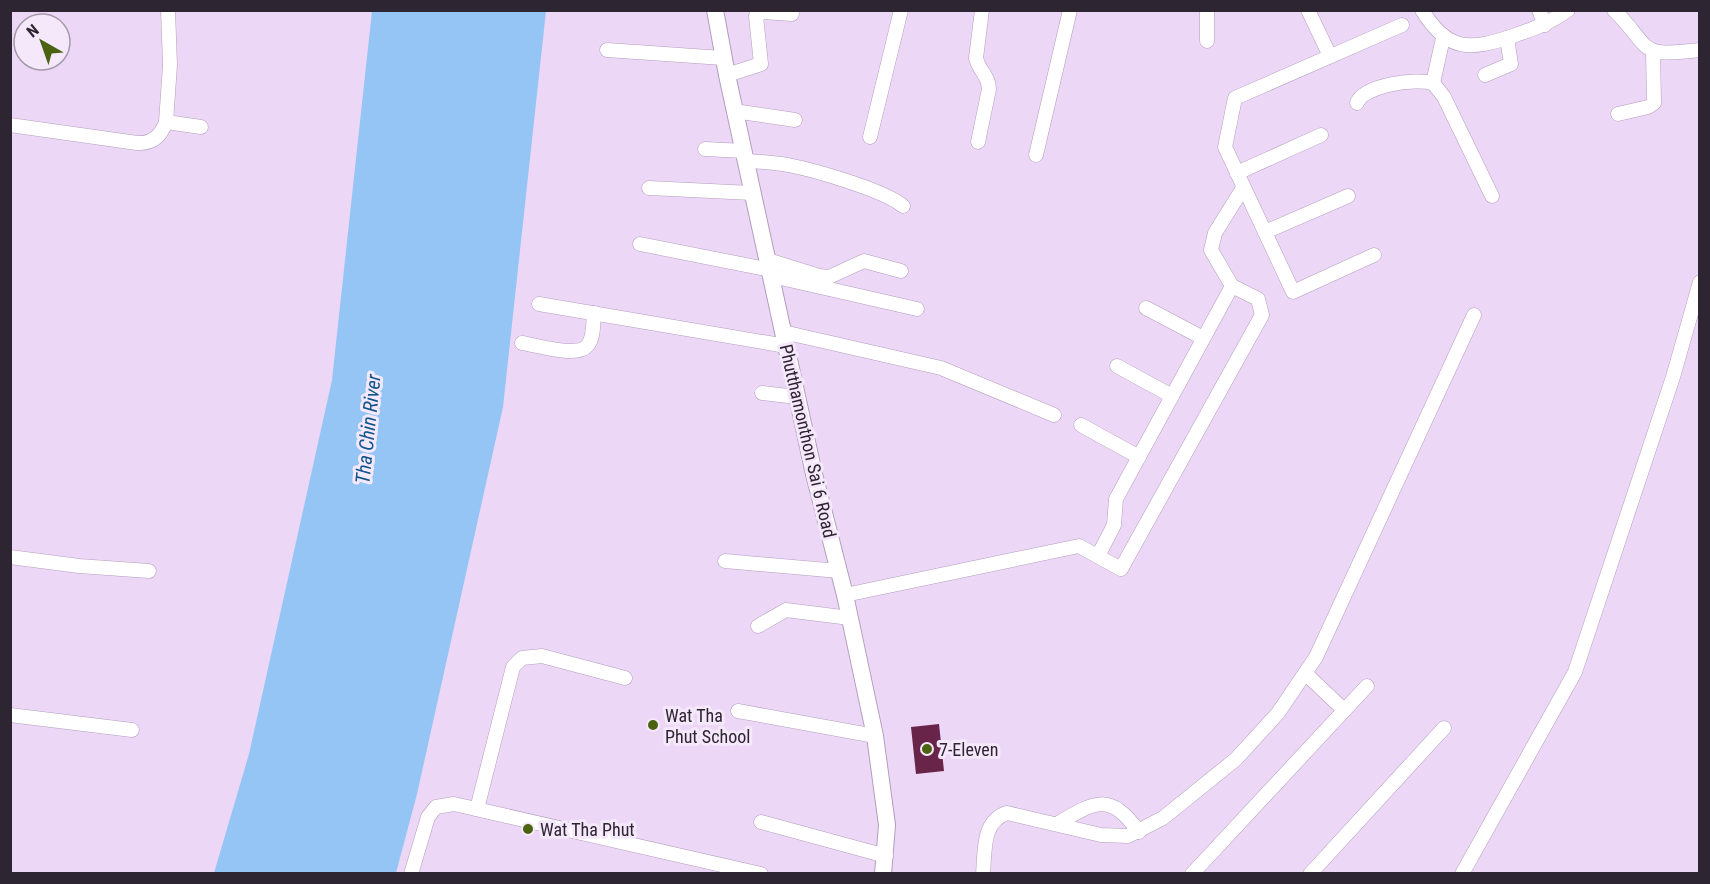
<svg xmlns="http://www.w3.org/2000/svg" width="1710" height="884" font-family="'Roboto Condensed',sans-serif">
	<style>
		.water { fill: #94c5f5 }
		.building { fill: #682449 }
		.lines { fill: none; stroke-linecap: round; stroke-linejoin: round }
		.minor-casing { stroke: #b39ebc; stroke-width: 15 }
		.major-casing { stroke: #b39ebc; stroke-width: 18 }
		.minor { stroke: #fff; stroke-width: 14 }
		.major { stroke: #fff; stroke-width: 16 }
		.poi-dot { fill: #4b6311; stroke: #f5e8fb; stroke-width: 2 }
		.labels { text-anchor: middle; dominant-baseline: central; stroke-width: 6; stroke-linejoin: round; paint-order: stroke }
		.street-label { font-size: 18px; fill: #2d2531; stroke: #f5e8fb }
		.poi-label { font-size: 18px; fill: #2d2531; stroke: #f5e8fb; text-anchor: start }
		.water-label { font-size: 20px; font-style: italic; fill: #0f558b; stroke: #f5e8fb }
	</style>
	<rect width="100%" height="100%" fill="#edd7f6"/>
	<!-- water -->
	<path class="water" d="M 372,11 L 546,11 L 503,407 L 417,794 L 396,873 L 214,873 L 249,754 L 332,380 Z"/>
	<!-- building -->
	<path class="building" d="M 939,724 L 944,771 L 916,774 L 911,727 Z"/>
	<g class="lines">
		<!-- minor casing -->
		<g class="minor-casing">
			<g id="minor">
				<path d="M 1308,10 L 1330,56"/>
				<path d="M 1422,10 C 1448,53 1471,50 1513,36 C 1533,29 1550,23 1568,10"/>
				<path d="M 1539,10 L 1545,25"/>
				<path d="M 1614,10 C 1653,49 1636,58 1700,50"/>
				<path d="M 1207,41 L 1207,10"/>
				<path d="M 607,50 L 723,58"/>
				<path d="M 727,75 L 761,64 L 756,16 L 763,12 L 792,14"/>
				<path d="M 1485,75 L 1511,64 L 1507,38"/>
				<path d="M 1433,83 L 1443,38"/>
				<path d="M 1357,103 C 1364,85 1415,78 1433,83 L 1444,97 L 1492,196"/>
				<path d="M 734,111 L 795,120"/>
				<path d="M 1618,114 L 1648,107 L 1654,103 L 1653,52"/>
				<path d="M 166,122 L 201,127"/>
				<path d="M 10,125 L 137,143 C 152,144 161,136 166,122 L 170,65 L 168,10"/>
				<path d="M 870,137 L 901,10"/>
				<path d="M 978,142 L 989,89 C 989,76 979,71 976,58 L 982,10"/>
				<path d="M 705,149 L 744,151"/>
				<path d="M 1036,155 L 1070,10"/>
				<path d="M 746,161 C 760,162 774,162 788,165 C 814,170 884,190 903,206"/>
				<path d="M 1237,173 L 1321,135"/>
				<path d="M 649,188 L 752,193"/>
				<path d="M 1265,232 L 1348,196"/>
				<path d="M 640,244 L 771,270"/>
				<path d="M 1374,255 L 1293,292 L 1225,147 L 1235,98 L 1402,25"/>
				<path d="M 768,260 L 819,276 L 829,277 L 864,261 L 901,271"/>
				<path d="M 772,276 L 917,309"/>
				<path d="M 539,304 L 786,346"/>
				<path d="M 1146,308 L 1203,338"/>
				<path d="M 783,332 L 941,368 L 1054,415"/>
				<path d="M 522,343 C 536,345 577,358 587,346 C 594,339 593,323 594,313"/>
				<path d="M 1117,366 L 1172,396"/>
				<path d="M 762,393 L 797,397"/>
				<path d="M 1081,425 L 1139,457"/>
				<path d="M 1098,556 L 1114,525 L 1116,499 L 1232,286"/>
				<path d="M 10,557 L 79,566 L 149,571"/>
				<path d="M 725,561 L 839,571"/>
				<path d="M 845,595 L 1079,546 L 1121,569 L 1262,315 L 1258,299 L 1232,286 L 1211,250 L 1215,233 L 1243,188"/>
				<path d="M 758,626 L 786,610 L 850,618"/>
				<path d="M 1306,674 L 1344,710"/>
				<path d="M 738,711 L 875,736"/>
				<path d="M 10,715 L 132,730"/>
				<path d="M 477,809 L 513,667 L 522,658 L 542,656 L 625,678"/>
				<path d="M 761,822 L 886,856"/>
				<path d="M 1057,824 C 1095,801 1110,792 1139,832"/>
				<path d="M 411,874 L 428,817 L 436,807 L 454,804 L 761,874"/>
				<path d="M 983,874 C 985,851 982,821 1007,813 L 1101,835 L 1128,836 L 1163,818 L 1236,759 L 1278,713 L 1316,657 L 1474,315"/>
				<path d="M 1192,874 L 1367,686"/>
				<path d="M 1310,874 L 1444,728"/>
				<path d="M 1462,874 L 1575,672 L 1673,377 L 1700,282"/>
			</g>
		</g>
		<!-- major casing -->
		<g class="major-casing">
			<path id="major" d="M 715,10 L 727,75 L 814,474 L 845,595 L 875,736 L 887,825 L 883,874"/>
		</g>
		<!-- minor -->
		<use href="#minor" class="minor"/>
		<!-- major -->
		<use href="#major" class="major"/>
	</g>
	<!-- markers -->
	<g class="poi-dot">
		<circle cx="653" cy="725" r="6"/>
		<circle cx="927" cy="749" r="6"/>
		<circle cx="528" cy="829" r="6"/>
	</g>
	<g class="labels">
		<!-- street labels -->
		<g class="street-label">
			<text transform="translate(808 441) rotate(77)">Phutthamonthon Sai 6 Road</text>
		</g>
		<!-- poi labels -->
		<g class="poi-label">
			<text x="665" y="715">Wat Tha<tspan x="665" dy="21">Phut School</tspan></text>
			<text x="939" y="749">7-Eleven</text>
			<text x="540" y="829">Wat Tha Phut</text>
		</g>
		<!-- water labels -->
		<g class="water-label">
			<text transform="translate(368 429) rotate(-84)">Tha Chin River</text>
		</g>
	</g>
	<!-- border -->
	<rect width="1710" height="884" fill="none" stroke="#2d2531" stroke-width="24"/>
	<!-- north arrow -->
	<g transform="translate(42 42) rotate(320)"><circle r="28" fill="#f5e8fb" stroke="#a59aaa" stroke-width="1.5"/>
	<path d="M0-4.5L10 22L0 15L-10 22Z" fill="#4b6311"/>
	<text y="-9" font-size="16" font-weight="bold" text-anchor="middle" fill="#2d2531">N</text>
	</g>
</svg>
